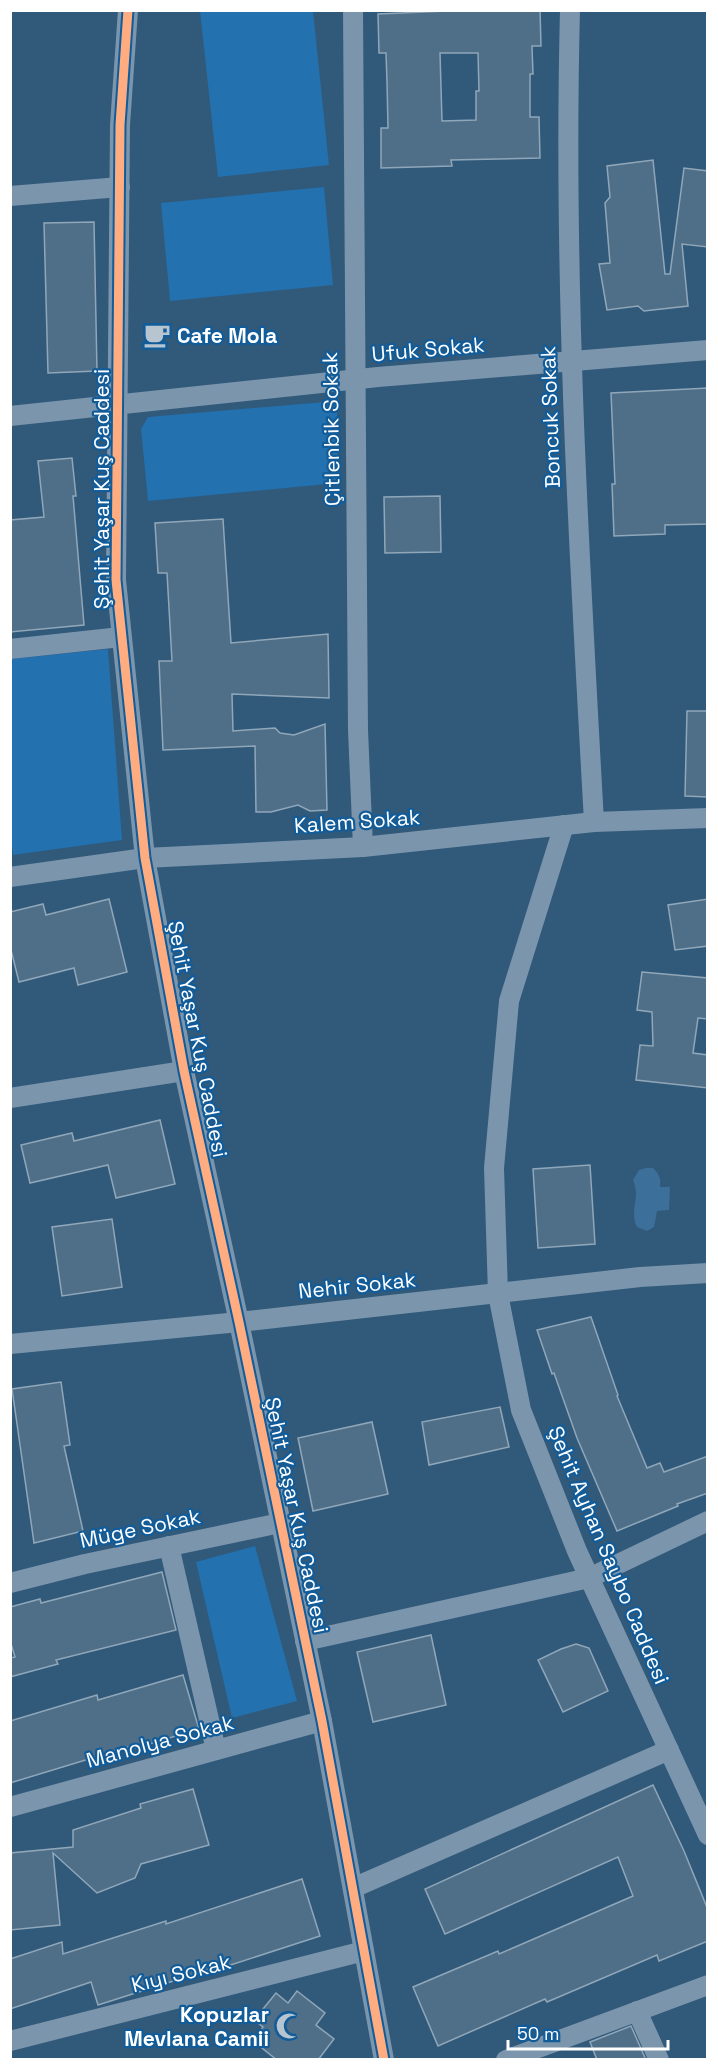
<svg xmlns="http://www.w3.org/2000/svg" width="718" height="2070" font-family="'Space Grotesk',sans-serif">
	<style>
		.green { fill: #2371ae }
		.water { fill: #3c6f9a }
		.building { fill: #4f6f89; stroke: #90a7b9; stroke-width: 1.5; fill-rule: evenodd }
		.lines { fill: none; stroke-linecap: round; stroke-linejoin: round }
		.minor { stroke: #7b95ad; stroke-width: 20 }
		.cycleway-casing { stroke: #125c99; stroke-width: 13 }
		.cycleway { stroke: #ffac80; stroke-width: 9 }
		.labels { text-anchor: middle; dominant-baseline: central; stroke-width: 4.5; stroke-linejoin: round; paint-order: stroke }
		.poi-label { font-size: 21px; font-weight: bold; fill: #fff; stroke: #125c99; text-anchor: start }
		.street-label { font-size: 21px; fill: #fff; stroke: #125c99 }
	</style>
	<rect width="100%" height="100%" fill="#31597a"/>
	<!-- green -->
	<g class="green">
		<path d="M 200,11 L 313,11 L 329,165 L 218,177 Z"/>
		<path d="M 324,187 L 333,285 L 170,301 L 161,203 Z"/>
		<path d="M 337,401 L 338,483 L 148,501 L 141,429 L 148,417 Z"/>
		<path d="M 108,649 L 122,840 L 13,855 L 10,828 L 11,659 Z"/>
		<path d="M 255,1546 L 297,1701 L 232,1718 L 196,1562 Z"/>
	</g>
	<!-- water -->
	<path class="water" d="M 646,1168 L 653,1168 C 659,1174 661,1178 660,1187 L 670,1187 L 669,1210 L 657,1211 L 654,1227 L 647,1231 L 637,1227 C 629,1209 641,1199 633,1180 L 639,1170 Z"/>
	<!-- building -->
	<g class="building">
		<path d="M 470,10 L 540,10 L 541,46 L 532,46 L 533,74 L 530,74 L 530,117 L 539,117 L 540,158 L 451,160 L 452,166 L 381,168 L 381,128 L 388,128 L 387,82 L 386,53 L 379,53 L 378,14 ZM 440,53 L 478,53 L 479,91 L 476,91 L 476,120 L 442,121 Z"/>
		<path d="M 653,160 L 665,274 L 670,274 L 684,168 L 708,171 L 708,247 L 682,244 L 688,306 L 644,311 L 638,306 L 607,310 L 599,264 L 610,263 L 605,203 L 610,197 L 607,166 Z"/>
		<path d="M 94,222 L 97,371 L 48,373 L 44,223 Z"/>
		<path d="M 708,388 L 708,524 L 665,525 L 665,534 L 614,536 L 612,484 L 615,484 L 611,393 Z"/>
		<path d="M 72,458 L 76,496 L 73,496 L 84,625 L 10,632 L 10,520 L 44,517 L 38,461 Z"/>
		<path d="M 440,496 L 441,552 L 385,553 L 384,497 Z"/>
		<path d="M 223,519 L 231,643 L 328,634 L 329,698 L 232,694 L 233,731 L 275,728 L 280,733 L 294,735 L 325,724 L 327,810 L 310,811 L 298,805 L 271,812 L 256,812 L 255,746 L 163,750 L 159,661 L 172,661 L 167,573 L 158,573 L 155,523 Z"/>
		<path d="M 687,711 L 708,711 L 708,797 L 685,796 Z"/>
		<path d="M 109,899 L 127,972 L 78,985 L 74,968 L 19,982 L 10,946 L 10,912 L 43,904 L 46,915 Z"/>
		<path d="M 708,899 L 708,946 L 675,950 L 668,905 Z"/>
		<path d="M 642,972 L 708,978 L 708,1019 L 698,1018 L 693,1053 L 708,1055 L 708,1088 L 636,1080 L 640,1045 L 653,1046 L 652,1012 L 637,1010 Z"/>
		<path d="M 160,1120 L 175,1184 L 116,1198 L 108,1165 L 30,1183 L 21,1145 L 72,1133 L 74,1141 Z"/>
		<path d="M 590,1165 L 595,1244 L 538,1248 L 533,1169 Z"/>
		<path d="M 112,1219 L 122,1287 L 62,1296 L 52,1227 Z"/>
		<path d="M 591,1317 L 618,1395 L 617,1396 L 647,1468 L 660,1463 L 664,1472 L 708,1456 L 708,1493 L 677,1504 L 678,1506 L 617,1531 L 577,1438 L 554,1373 L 552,1374 L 537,1330 Z"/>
		<path d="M 61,1382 L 70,1445 L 64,1446 L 83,1531 L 34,1543 L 12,1389 Z"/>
		<path d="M 500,1407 L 509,1447 L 429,1465 L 422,1422 Z"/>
		<path d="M 372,1422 L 388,1494 L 313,1511 L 298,1438 Z"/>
		<path d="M 162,1572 L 176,1630 L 56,1660 L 58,1664 L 10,1677 L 10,1658 L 15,1657 L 10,1641 L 10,1607 L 40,1599 L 41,1603 Z"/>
		<path d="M 431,1635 L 446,1705 L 373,1722 L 357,1652 Z"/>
		<path d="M 576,1644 L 589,1648 L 608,1691 L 563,1712 L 538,1660 L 561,1649 Z"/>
		<path d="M 183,1675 L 199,1729 L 136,1748 L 135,1745 L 10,1783 L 10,1721 L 97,1695 L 98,1700 Z"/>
		<path d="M 653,1785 L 684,1851 L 708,1910 L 708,1941 L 659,1961 L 657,1955 L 547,2002 L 545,1999 L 438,2046 L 413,1987 L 498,1951 L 499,1954 L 633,1896 L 618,1857 L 445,1934 L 425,1889 Z"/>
		<path d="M 193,1789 L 209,1845 L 141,1864 L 135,1878 L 97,1893 L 53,1853 L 60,1925 L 10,1930 L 10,1853 L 73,1847 L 73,1830 L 141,1808 L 140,1804 Z"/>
		<path d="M 302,1879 L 320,1936 L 212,1971 L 211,1969 L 98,2005 L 91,1982 L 10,2009 L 10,1959 L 62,1942 L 63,1954 L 166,1921 L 166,1924 Z"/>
		<path d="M 297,1991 L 325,2013 L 316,2025 L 334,2039 L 318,2060 L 277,2060 L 253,2041 L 263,2027 L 254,2020 L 276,1993 L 288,2003 Z"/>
		<path d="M 631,2026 L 646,2060 L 597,2060 L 590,2042 Z"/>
	</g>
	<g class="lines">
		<!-- minor -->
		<g class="minor">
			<path d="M 128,10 L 120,125 L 116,580 L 145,858 L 184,1071 L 239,1322 L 322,1721 L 384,2060"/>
			<path d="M 353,10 L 358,730 L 363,847"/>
			<path d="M 570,10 C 563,281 579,552 594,822"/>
			<path d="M 10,196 L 120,187"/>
			<path d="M 10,416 L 378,377 L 708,350"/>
			<path d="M 10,649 L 121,637"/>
			<path d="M 564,825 L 509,1001 L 494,1168 L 498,1294 L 521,1410 L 577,1551 L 708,1835"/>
			<path d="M 10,877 L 145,858 L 363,847 L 594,822 L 708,818"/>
			<path d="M 10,1098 L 184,1071"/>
			<path d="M 10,1344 L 239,1322 L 640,1277 L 708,1273"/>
			<path d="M 169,1546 L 216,1750"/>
			<path d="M 10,1583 L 85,1564 L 280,1523"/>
			<path d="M 305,1641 L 589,1578 L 708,1521"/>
			<path d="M 10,1807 L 322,1721"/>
			<path d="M 353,1888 L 669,1750"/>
			<path d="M 637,2011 L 659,2060"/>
			<path d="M 10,2041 L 364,1951"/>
			<path d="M 506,2060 L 708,1985"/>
		</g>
		<!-- cycleway casing -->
		<g class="cycleway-casing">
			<path id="cycleway" d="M 128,10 L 120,125 L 116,580 L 145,858 L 184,1071 L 239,1322 L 322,1721 L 384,2060"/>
		</g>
		<!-- cycleway -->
		<use href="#cycleway" class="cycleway"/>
	</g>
	<!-- icons -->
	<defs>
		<g id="cafe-bare" transform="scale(2.07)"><path d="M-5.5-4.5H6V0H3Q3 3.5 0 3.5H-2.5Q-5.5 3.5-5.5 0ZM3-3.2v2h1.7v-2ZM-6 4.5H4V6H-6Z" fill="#b7c5d0" stroke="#125c99" stroke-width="2.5" paint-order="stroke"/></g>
		<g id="mosque-bare" transform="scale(2.07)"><path d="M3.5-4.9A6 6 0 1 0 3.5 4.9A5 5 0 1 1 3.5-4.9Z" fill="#b7c5d0" stroke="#125c99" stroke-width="2.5" paint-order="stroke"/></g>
	</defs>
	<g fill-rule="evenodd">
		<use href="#cafe-bare" x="157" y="335"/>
		<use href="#mosque-bare" x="289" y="2026"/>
	</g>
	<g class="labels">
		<!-- poi labels -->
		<g class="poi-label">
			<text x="177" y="335">Cafe Mola</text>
			<text x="269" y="2014" text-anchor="end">Kopuzlar<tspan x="269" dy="24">Mevlana Camii</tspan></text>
		</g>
		<!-- street labels -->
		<g class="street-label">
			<text transform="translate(428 349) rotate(-5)">Ufuk Sokak</text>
			<text transform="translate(550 417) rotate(-92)">Boncuk Sokak</text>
			<text transform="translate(331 429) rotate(-91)">Çitlenbik Sokak</text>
			<text transform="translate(101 489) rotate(-90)">Şehit Yaşar Kuş Caddesi</text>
			<text transform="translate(357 821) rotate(-4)">Kalem Sokak</text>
			<text transform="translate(198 1039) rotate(79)">Şehit Yaşar Kuş Caddesi</text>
			<text transform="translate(357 1285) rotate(-6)">Nehir Sokak</text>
			<text transform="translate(297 1515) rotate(78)">Şehit Yaşar Kuş Caddesi</text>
			<text transform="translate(140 1528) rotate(-12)">Müge Sokak</text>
			<text transform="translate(609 1555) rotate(67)">Şehit Ayhan Saybo Caddesi</text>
			<text transform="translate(160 1741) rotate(-15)">Manolya Sokak</text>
			<text transform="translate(181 1973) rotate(-14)">Kıyı Sokak</text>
		</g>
	</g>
	<!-- border -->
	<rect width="718" height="2070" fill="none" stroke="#ffffff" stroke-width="24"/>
	<!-- scale -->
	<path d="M508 2040v9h160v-9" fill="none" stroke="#ffffff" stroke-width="3"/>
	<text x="517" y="2040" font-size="18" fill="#ffffff" stroke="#125c99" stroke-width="4.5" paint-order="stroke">50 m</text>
</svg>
